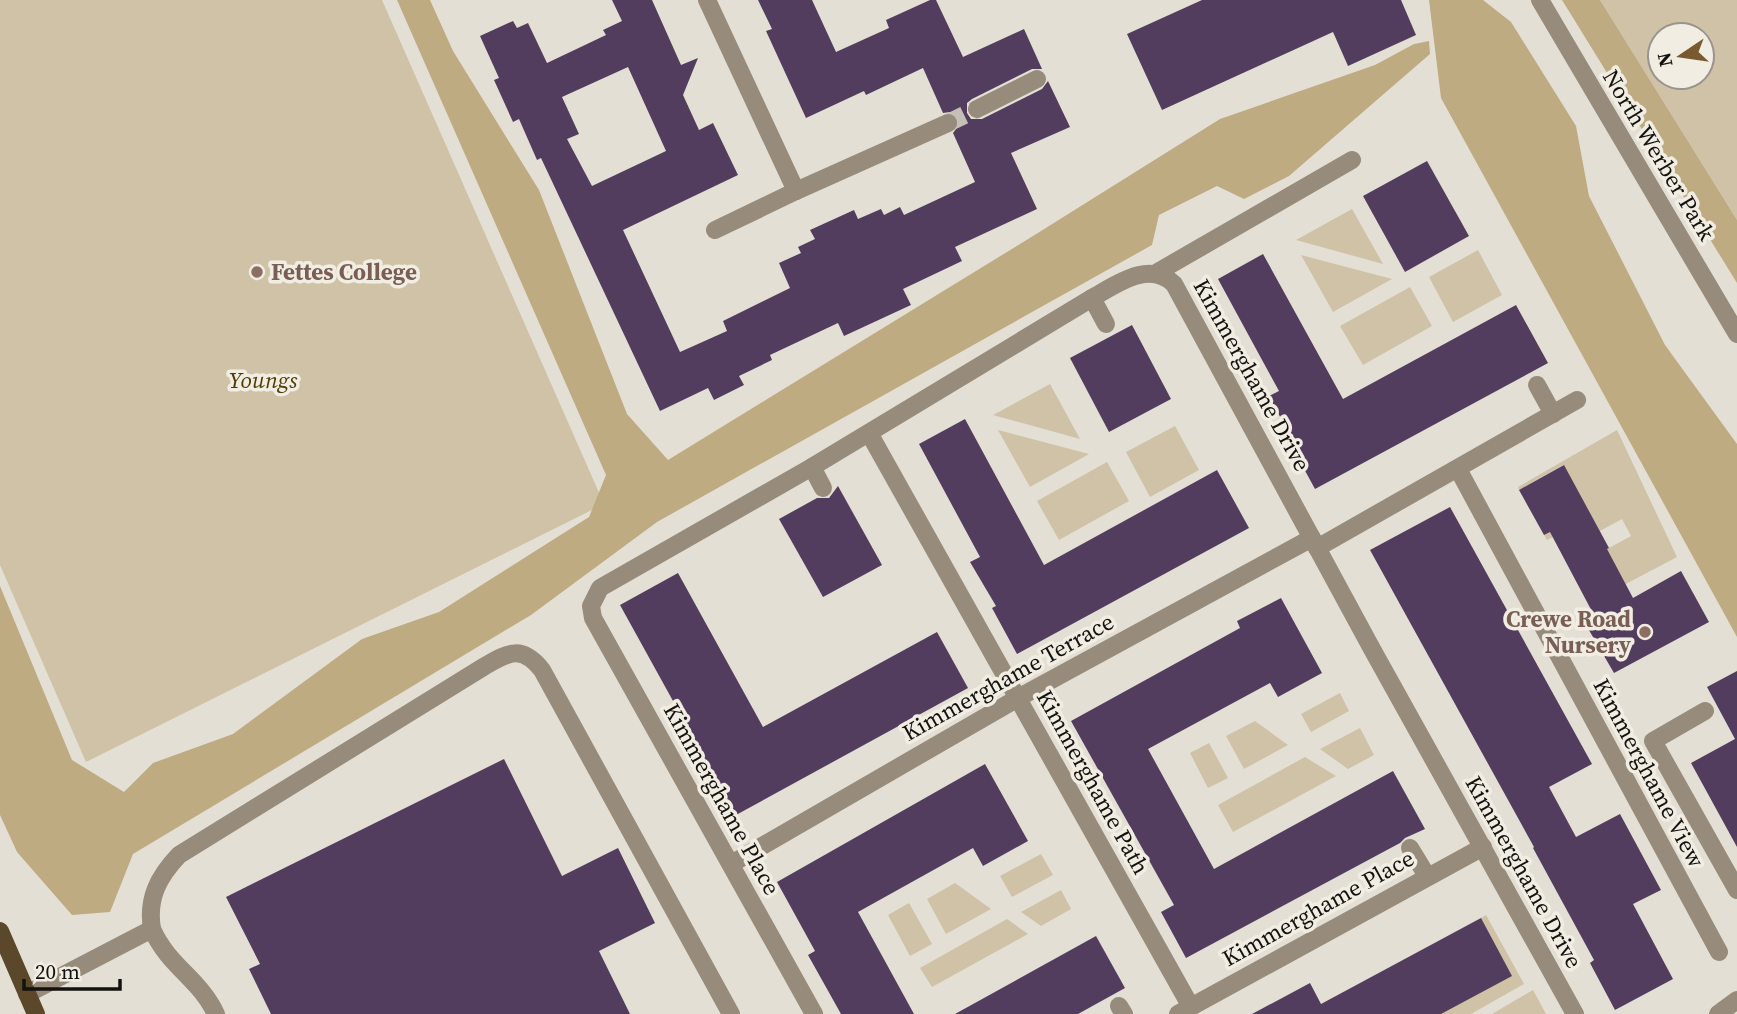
<svg xmlns="http://www.w3.org/2000/svg" width="1737" height="1014" font-family="'Source Serif 4',serif">
	<style>
		.green { fill: #cfc2a6; fill-rule: evenodd }
		.forest { fill: #beab82 }
		.building { fill: #523d5e; fill-rule: evenodd }
		.lines { fill: none; stroke-linecap: round; stroke-linejoin: round }
		.minor-tunnel { stroke: #c5c0b7; stroke-width: 18; stroke-dasharray: 18 9; stroke-linecap: butt }
		.minor { stroke: #978c7b; stroke-width: 18 }
		.major { stroke: #5b472a; stroke-width: 18 }
		.education-dot { fill: #8d6e63; stroke: #f1ede2; stroke-width: 2.5 }
		.labels { text-anchor: middle; dominant-baseline: central; stroke-width: 7; stroke-linejoin: round; paint-order: stroke }
		.street-label { font-size: 23px; fill: #14120f; stroke: #f1ede2 }
		.education-label { font-size: 23px; font-weight: bold; fill: #785e54; stroke: #f1ede2; text-anchor: start }
		.park-label { font-size: 23px; font-style: italic; fill: #503b04; stroke: #f1ede2 }
	</style>
	<rect width="100%" height="100%" fill="#e4dfd5"/>
	<!-- green -->
	<g class="green">
		<path d="M 0,0 L 382,0 L 604,504 L 86,762 L 0,565 Z"/>
		<path d="M 1600,0 L 1737,0 L 1737,220 ZM 1660,35 L 1702,35 L 1702,77 L 1660,77 Z"/>
		<path d="M 1352,209 L 1383,264 L 1296,240 Z"/>
		<path d="M 1478,250 L 1502,295 L 1453,322 L 1429,277 Z"/>
		<path d="M 1301,255 L 1392,279 L 1333,312 Z"/>
		<path d="M 1410,287 L 1432,326 L 1363,365 L 1340,326 Z"/>
		<path d="M 1050,384 L 1080,439 L 993,415 Z"/>
		<path d="M 1175,426 L 1199,470 L 1150,497 L 1126,452 Z"/>
		<path d="M 998,430 L 1089,454 L 1030,487 Z"/>
		<path d="M 1617,430 L 1677,557 L 1588,604 L 1607,549 L 1631,536 L 1622,519 L 1598,532 L 1555,542 L 1553,537 L 1547,540 L 1544,535 L 1588,510 L 1563,465 L 1519,490 L 1518,487 Z"/>
		<path d="M 1107,462 L 1129,501 L 1059,540 L 1037,501 Z"/>
		<path d="M 1340,693 L 1349,711 L 1311,732 L 1301,714 Z"/>
		<path d="M 1255,721 L 1288,745 L 1244,769 L 1226,736 Z"/>
		<path d="M 1360,728 L 1374,755 L 1348,769 L 1320,749 Z"/>
		<path d="M 1209,743 L 1228,778 L 1208,788 L 1190,753 Z"/>
		<path d="M 1305,757 L 1336,776 L 1233,832 L 1218,805 Z"/>
		<path d="M 1041,854 L 1053,875 L 1012,897 L 1000,876 Z"/>
		<path d="M 955,883 L 991,909 L 946,934 L 927,899 Z"/>
		<path d="M 1061,890 L 1071,909 L 1041,926 L 1021,912 Z"/>
		<path d="M 909,903 L 932,944 L 910,956 L 888,915 Z"/>
		<path d="M 1486,915 L 1524,984 L 1471,1014 L 1418,1014 L 1481,918 Z"/>
		<path d="M 1007,919 L 1028,934 L 932,987 L 920,968 Z"/>
		<path d="M 1533,990 L 1546,1014 L 1492,1014 Z"/>
	</g>
	<!-- forest -->
	<g class="forest">
		<path d="M 397,0 L 430,0 L 453,51 L 539,190 L 627,414 L 668,460 L 1033,236 L 1220,119 L 1375,65 L 1414,44 L 1429,41 L 1430,54 L 1289,176 L 1244,199 L 1217,186 L 1159,215 L 1152,245 L 657,522 L 531,615 L 133,854 L 110,912 L 72,915 L 17,852 L 0,815 L 0,586 L 72,760 L 124,792 L 153,763 L 233,734 L 362,639 L 439,612 L 589,517 L 606,475 Z"/>
		<path d="M 1429,0 L 1483,0 L 1511,22 L 1576,126 L 1589,196 L 1665,345 L 1737,444 L 1737,637 L 1441,98 Z"/>
		<path d="M 1562,0 L 1600,0 L 1737,220 L 1737,283 Z"/>
	</g>
	<!-- building -->
	<g class="building">
		<path d="M 612,0 L 652,0 L 681,65 L 698,58 L 683,95 L 699,130 L 713,123 L 738,175 L 623,230 L 680,352 L 727,331 L 723,321 L 790,288 L 779,263 L 801,253 L 798,247 L 815,239 L 810,230 L 854,210 L 858,219 L 881,209 L 884,215 L 900,207 L 904,215 L 975,182 L 953,133 L 959,125 L 958,118 L 950,112 L 943,113 L 923,68 L 866,95 L 864,91 L 806,118 L 766,31 L 772,29 L 758,0 L 812,0 L 836,52 L 889,28 L 886,20 L 930,0 L 936,0 L 963,57 L 1024,29 L 1042,69 L 1032,69 L 972,99 L 967,103 L 967,113 L 971,119 L 982,119 L 1042,89 L 1048,81 L 1070,127 L 1011,153 L 1037,209 L 955,247 L 962,261 L 903,289 L 911,305 L 844,336 L 838,323 L 770,355 L 772,360 L 739,376 L 744,385 L 714,400 L 708,388 L 660,411 L 541,158 L 537,160 L 519,119 L 513,122 L 494,80 L 499,78 L 480,36 L 513,21 L 517,28 L 528,23 L 547,63 L 606,35 L 603,30 L 622,21 ZM 628,67 L 666,151 L 592,186 L 567,139 L 579,134 L 562,97 Z"/>
		<path d="M 1202,0 L 1401,0 L 1416,35 L 1348,66 L 1333,32 L 1162,110 L 1127,34 Z"/>
		<path d="M 1427,161 L 1469,236 L 1405,272 L 1363,196 Z"/>
		<path d="M 1263,254 L 1343,399 L 1516,305 L 1548,363 L 1315,489 L 1290,443 L 1293,441 L 1269,396 L 1279,391 L 1218,279 Z"/>
		<path d="M 1132,325 L 1171,399 L 1109,432 L 1070,358 Z"/>
		<path d="M 965,419 L 1044,565 L 1217,470 L 1249,528 L 1017,654 L 992,608 L 996,606 L 970,562 L 980,557 L 919,444 Z"/>
		<path d="M 1564,465 L 1609,548 L 1607,549 L 1633,598 L 1681,571 L 1709,622 L 1614,673 L 1586,625 L 1596,619 L 1550,532 L 1544,535 L 1519,490 Z"/>
		<path d="M 838,486 L 882,565 L 823,597 L 779,519 L 817,498 L 829,498 Z"/>
		<path d="M 1450,507 L 1592,764 L 1549,787 L 1576,837 L 1620,814 L 1661,890 L 1633,904 L 1673,979 L 1615,1010 L 1590,963 L 1594,960 L 1533,848 L 1534,847 L 1370,550 Z"/>
		<path d="M 678,573 L 763,727 L 937,632 L 968,688 L 736,815 L 620,605 Z"/>
		<path d="M 1281,598 L 1322,673 L 1278,697 L 1270,683 L 1148,749 L 1214,869 L 1393,771 L 1425,829 L 1405,838 L 1400,843 L 1186,958 L 1161,912 L 1174,905 L 1071,721 L 1240,628 L 1237,621 Z"/>
		<path d="M 1737,671 L 1737,847 L 1691,763 L 1735,739 L 1707,687 Z"/>
		<path d="M 504,759 L 562,876 L 618,848 L 655,923 L 599,951 L 630,1014 L 271,1014 L 249,969 L 260,964 L 226,897 Z"/>
		<path d="M 985,764 L 1028,841 L 983,866 L 973,848 L 858,912 L 914,1014 L 841,1014 L 808,955 L 815,951 L 777,882 Z"/>
		<path d="M 1481,918 L 1512,976 L 1441,1014 L 1252,1014 L 1310,983 L 1321,1004 Z"/>
		<path d="M 1096,936 L 1125,988 L 1078,1014 L 955,1014 Z"/>
	</g>
	<g class="lines">
		<!-- minor-tunnel -->
		<path class="minor-tunnel" d="M 948,123 L 977,109"/>
		<!-- minor -->
		<g class="minor">
			<path d="M 707,0 L 796,191"/>
			<path d="M 1540,0 L 1737,334"/>
			<path d="M 977,109 L 1037,79"/>
			<path d="M 715,230 L 796,191 L 948,123"/>
			<path d="M 1156,273 L 1352,160"/>
			<path d="M 1092,298 L 1106,324"/>
			<path d="M 1537,385 L 1553,414"/>
			<path d="M 869,433 L 1191,1007"/>
			<path d="M 812,467 L 823,488"/>
			<path d="M 1458,469 L 1719,952"/>
			<path d="M 1317,548 L 1577,400"/>
			<path d="M 1705,711 L 1653,741 L 1737,890"/>
			<path d="M 1410,848 L 1427,876"/>
			<path d="M 731,864 L 1018,698 L 1312,538"/>
			<path d="M 152,929 C 169,967 199,978 216,1014"/>
			<path d="M 27,994 L 152,929 C 147,899 158,877 179,855 L 485,666 C 509,652 522,645 542,670 L 731,1014"/>
			<path d="M 1119,1006 L 1124,1014"/>
			<path d="M 814,1014 L 593,618 L 591,606 L 600,588 L 812,467 L 1092,298 C 1117,284 1149,260 1174,284 L 1372,649 L 1575,1014"/>
			<path d="M 1178,1014 L 1483,847"/>
			<path d="M 1718,1014 L 1737,1000"/>
		</g>
		<!-- major -->
		<path class="major" d="M 0,931 L 36,1014"/>
	</g>
	<!-- markers -->
	<g class="education-dot">
		<circle cx="257" cy="272" r="7"/>
		<circle cx="1645" cy="632" r="7"/>
	</g>
	<g class="labels">
		<!-- street labels -->
		<g class="street-label">
			<text transform="translate(1659 155) rotate(59)">North Werber Park</text>
			<text transform="translate(1252 375) rotate(61)">Kimmerghame Drive</text>
			<text transform="translate(1008 677) rotate(-29)">Kimmerghame Terrace</text>
			<text transform="translate(1649 773) rotate(62)">Kimmerghame View</text>
			<text transform="translate(1093 782) rotate(61)">Kimmerghame Path</text>
			<text transform="translate(722 799) rotate(61)">Kimmerghame Place</text>
			<text transform="translate(1524 872) rotate(61)">Kimmerghame Drive</text>
			<text transform="translate(1318 908) rotate(-29)">Kimmerghame Place</text>
		</g>
		<!-- education labels -->
		<g class="education-label">
			<text x="271" y="272">Fettes College</text>
			<text x="1631" y="619" text-anchor="end">Crewe Road<tspan x="1631" dy="26">Nursery</tspan></text>
		</g>
		<!-- park labels -->
		<g class="park-label">
			<text x="263" y="380">Youngs</text>
		</g>
	</g>
	<!-- north arrow -->
	<g transform="translate(1681 56) rotate(257)"><circle r="33" fill="#f1ede2" stroke="#99958e" stroke-width="2"/>
	<path d="M0-5L12 26L0 18L-12 26Z" fill="#785a2e"/>
	<text y="-10" font-size="19" font-weight="bold" text-anchor="middle" fill="#14120f">N</text>
	</g>
	<!-- scale -->
	<path d="M24 979v10h96v-10" fill="none" stroke="#14120f" stroke-width="3.5"/>
	<text x="35" y="979" font-size="21" fill="#14120f" stroke="#f1ede2" stroke-width="5" paint-order="stroke">20 m</text>
</svg>
